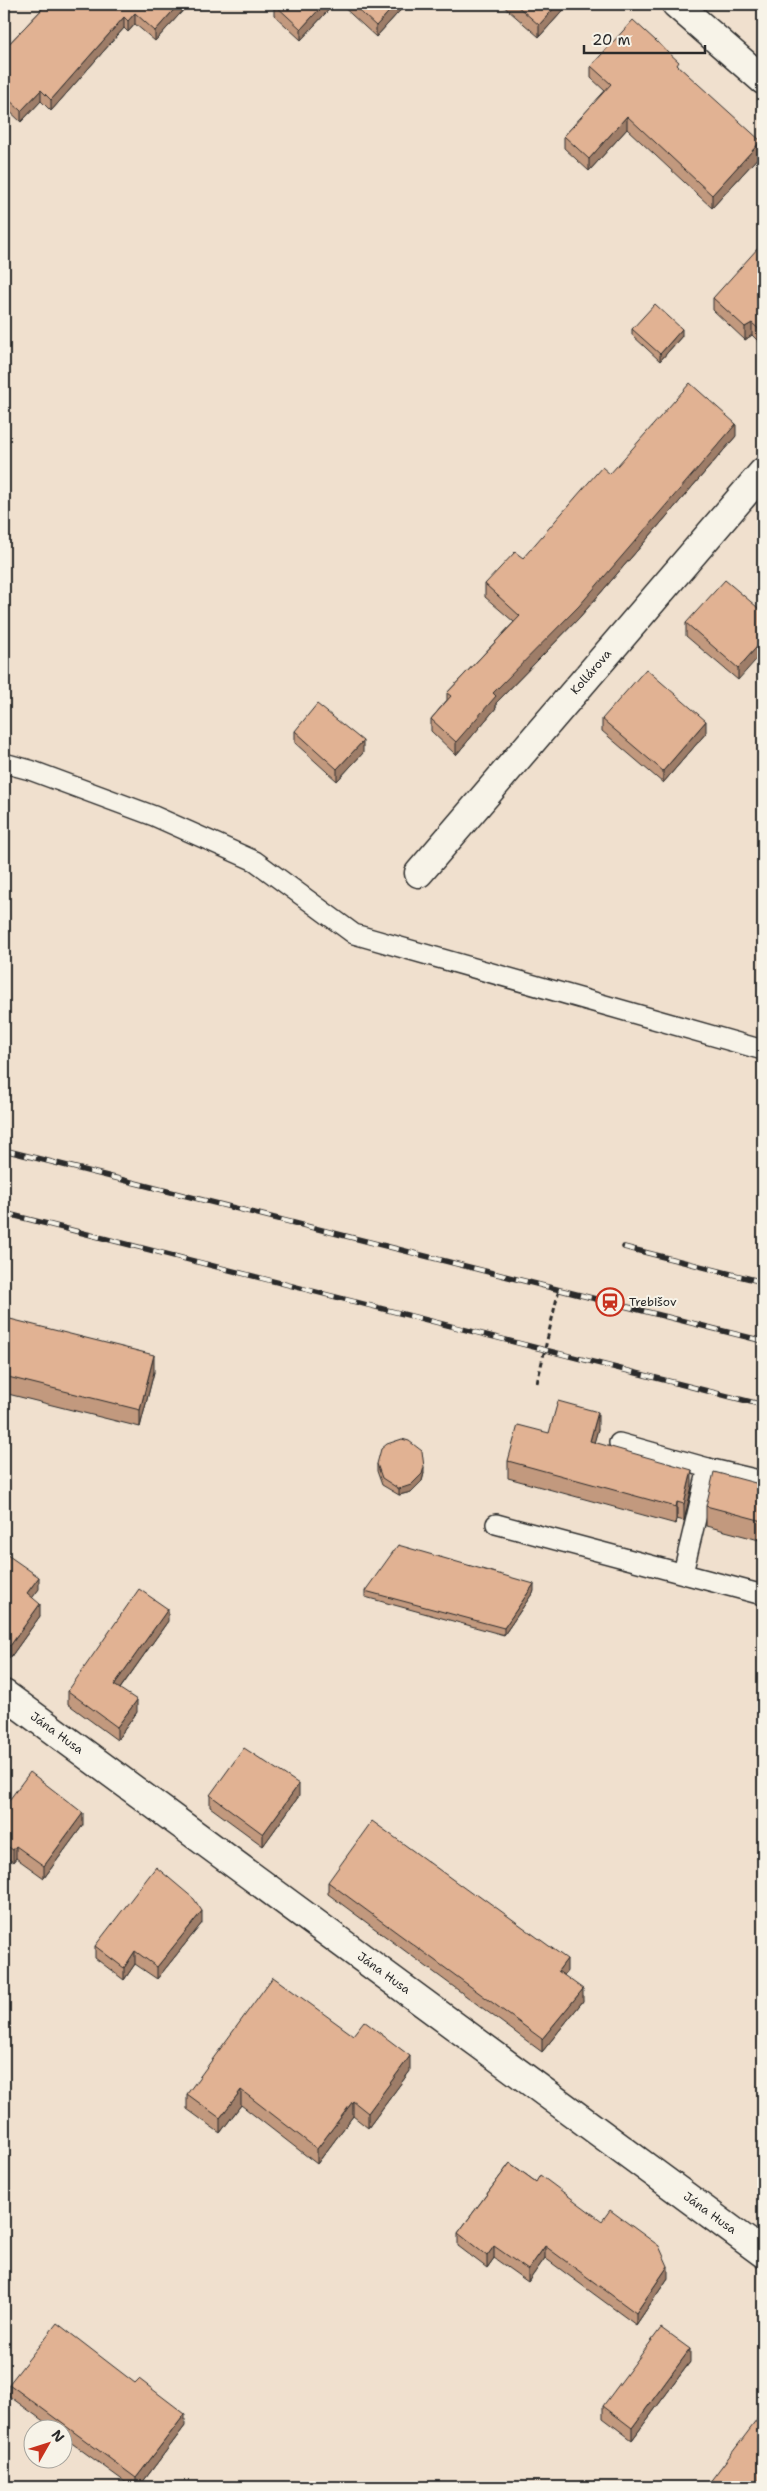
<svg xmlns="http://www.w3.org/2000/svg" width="767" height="2491" font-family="'Shantell Sans',sans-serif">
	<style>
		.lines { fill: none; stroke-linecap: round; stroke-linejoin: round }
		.lane-casing { stroke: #2b2b2b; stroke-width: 22 }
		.street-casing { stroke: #2b2b2b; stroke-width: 31 }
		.path { stroke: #2b2b2b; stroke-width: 3; stroke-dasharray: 5 4; stroke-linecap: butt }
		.lane { stroke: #f7f3e8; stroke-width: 19 }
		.street { stroke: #f7f3e8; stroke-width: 28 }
		.rail-casing { stroke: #2b2b2b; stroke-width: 5.5 }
		.rail { stroke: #f7f3e8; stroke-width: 4; stroke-dasharray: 11; stroke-linecap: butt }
		.wall { fill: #c2997e; stroke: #2b2b2b }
		.shaded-wall { fill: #9e7d67; stroke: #2b2b2b }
		.building { fill: #e1b293; stroke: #2b2b2b }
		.labels { text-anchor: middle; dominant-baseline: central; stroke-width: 4; stroke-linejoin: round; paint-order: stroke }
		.street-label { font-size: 12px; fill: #2b2b2b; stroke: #f7f3e8 }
		.poi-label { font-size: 12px; fill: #2b2b2b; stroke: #f7f3e8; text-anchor: start }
	</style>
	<rect width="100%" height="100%" fill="#f0e0ce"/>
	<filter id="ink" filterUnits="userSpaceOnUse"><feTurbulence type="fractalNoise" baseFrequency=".02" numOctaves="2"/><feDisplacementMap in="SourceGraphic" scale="10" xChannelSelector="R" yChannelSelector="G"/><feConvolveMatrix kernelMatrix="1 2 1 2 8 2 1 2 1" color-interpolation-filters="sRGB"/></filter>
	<g filter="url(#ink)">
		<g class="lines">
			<!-- lane casing -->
			<g class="lane-casing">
				<g id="lane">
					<path d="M 4,763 L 30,770 L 154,816 L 255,861 L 354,934 L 763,1050"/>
					<path d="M 619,1443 L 708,1468 L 763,1481"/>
					<path d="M 496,1524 L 763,1595"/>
					<path d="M 683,1573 L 708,1468"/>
				</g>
			</g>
			<!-- street casing -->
			<g class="street-casing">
				<g id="street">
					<path d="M 676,4 L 763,80"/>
					<path d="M 419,873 L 763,472"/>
					<path d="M 4,1694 L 763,2253"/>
				</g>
			</g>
			<!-- path -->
			<path class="path" d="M 537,1383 L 559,1289"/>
			<!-- lane -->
			<use href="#lane" class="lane"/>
			<!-- street -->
			<use href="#street" class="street"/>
			<!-- rail casing -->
			<g class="rail-casing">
				<g id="rail">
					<path d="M 4,1150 L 763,1341"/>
					<path d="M 4,1213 L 763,1405"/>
					<path d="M 624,1247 L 763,1282"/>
				</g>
			</g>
			<!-- rail -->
			<use href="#rail" class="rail"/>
		</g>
		<!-- wall -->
		<g class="wall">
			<path d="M 47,4 L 189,4 L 155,41 L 135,24 L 128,32 L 124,28 L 51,111 L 41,101 L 21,122 L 4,106 L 4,49 Z"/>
			<path d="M 274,4 L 334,4 L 301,40 L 274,15 Z"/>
			<path d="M 340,4 L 406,4 L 376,37 Z"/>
			<path d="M 501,4 L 569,4 L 539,37 Z"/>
			<path d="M 591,66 L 679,67 L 761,154 L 712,208 L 627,129 L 589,171 L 564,148 L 564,136 L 605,91 L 591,78 Z"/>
			<path d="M 763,251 L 763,346 L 752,335 L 745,340 L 713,310 L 713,298 Z"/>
			<path d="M 632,329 L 682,336 L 660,361 L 632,335 Z"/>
			<path d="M 736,436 L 579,618 L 496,703 L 496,708 L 456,755 L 431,731 L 431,719 L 447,700 L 447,693 L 514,622 L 485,597 L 485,584 L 523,558 L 610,474 Z"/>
			<path d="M 763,612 L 738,680 L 686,636 L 686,623 Z"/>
			<path d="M 602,719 L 706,733 L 663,783 L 602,731 Z"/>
			<path d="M 295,731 L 363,753 L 337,781 L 295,743 Z"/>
			<path d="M 4,1329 L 154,1372 L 140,1427 L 4,1393 Z"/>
			<path d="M 598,1429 L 594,1442 L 692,1486 L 684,1521 L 677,1519 L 676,1524 L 508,1478 L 508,1461 L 549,1433 Z"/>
			<path d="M 377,1464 L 424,1473 L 422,1481 L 411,1492 L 399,1495 L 382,1485 L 377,1471 Z"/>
			<path d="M 763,1485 L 763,1541 L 706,1526 L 706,1506 Z"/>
			<path d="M 4,1558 L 39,1589 L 32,1597 L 40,1616 L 10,1658 L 4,1653 Z"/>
			<path d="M 365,1591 L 534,1591 L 504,1635 L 365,1597 Z"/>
			<path d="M 168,1621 L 120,1689 L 137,1712 L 117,1740 L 68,1704 L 68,1691 Z"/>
			<path d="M 210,1795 L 299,1796 L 263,1846 L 210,1807 Z"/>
			<path d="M 4,1807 L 83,1825 L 44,1878 L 16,1858 L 13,1862 L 4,1856 Z"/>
			<path d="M 328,1882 L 567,1971 L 564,1975 L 583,2001 L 542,2052 L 328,1894 Z"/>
			<path d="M 202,1923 L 157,1979 L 135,1964 L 124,1980 L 95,1958 L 95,1946 Z"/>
			<path d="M 353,2035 L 410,2071 L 368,2128 L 353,2116 L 317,2164 L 241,2105 L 220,2133 L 187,2109 L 187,2094 Z"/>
			<path d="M 510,2163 L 668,2278 L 636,2325 L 545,2258 L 528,2282 L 494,2258 L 487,2268 L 458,2246 L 458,2233 Z"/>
			<path d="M 690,2362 L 632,2440 L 603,2418 L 603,2406 Z"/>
			<path d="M 9,2384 L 185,2426 L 139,2487 L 132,2487 L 62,2436 L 62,2428 L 53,2428 L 9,2396 Z"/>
		</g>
		<!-- shaded-wall -->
		<g class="shaded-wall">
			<path d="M 179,4 L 189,4 L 155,41 L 155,31 Z"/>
			<path d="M 324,4 L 334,4 L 301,40 L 301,29 Z"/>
			<path d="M 396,4 L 406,4 L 376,37 L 376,26 Z"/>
			<path d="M 558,4 L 569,4 L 539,37 L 539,25 Z"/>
			<path d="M 135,13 L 135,24 L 128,32 L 128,21 Z"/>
			<path d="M 124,17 L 124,28 L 51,111 L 51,100 Z"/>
			<path d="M 41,90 L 41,101 L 21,122 L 21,111 Z"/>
			<path d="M 627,116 L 627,129 L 589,171 L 589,159 Z"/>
			<path d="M 761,141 L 761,154 L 712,208 L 712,195 Z"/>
			<path d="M 752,323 L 752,335 L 745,340 L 745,327 Z"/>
			<path d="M 682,329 L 682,336 L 660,361 L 660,354 Z"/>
			<path d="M 736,424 L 736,436 L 579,618 L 496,703 L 496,708 L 456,755 L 456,742 L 493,693 Z"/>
			<path d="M 763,640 L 763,652 L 738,680 L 738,668 Z"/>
			<path d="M 706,721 L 706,733 L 663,783 L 663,771 Z"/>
			<path d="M 363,741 L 363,753 L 337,781 L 337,769 Z"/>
			<path d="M 154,1355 L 154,1372 L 140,1427 L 140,1410 Z"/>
			<path d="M 598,1412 L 598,1429 L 590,1458 L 590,1441 Z"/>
			<path d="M 424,1467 L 424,1473 L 422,1481 L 411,1492 L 399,1495 L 399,1489 Z"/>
			<path d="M 692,1470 L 692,1486 L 684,1521 L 684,1504 Z"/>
			<path d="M 677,1502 L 677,1519 L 676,1524 L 676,1507 Z"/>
			<path d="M 39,1577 L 39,1589 L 27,1605 L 27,1593 Z"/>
			<path d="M 534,1584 L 534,1591 L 504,1635 L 504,1628 Z"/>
			<path d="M 40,1604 L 40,1616 L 10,1658 L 10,1646 Z"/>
			<path d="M 168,1609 L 168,1621 L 114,1697 L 114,1685 Z"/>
			<path d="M 137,1700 L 137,1712 L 117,1740 L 117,1727 Z"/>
			<path d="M 299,1784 L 299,1796 L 263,1846 L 263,1834 Z"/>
			<path d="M 83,1813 L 83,1825 L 44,1878 L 44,1866 Z"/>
			<path d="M 16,1846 L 16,1858 L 13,1862 L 13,1850 Z"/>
			<path d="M 202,1911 L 202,1923 L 157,1979 L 157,1967 Z"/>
			<path d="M 135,1951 L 135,1964 L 124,1980 L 124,1968 Z"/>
			<path d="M 567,1959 L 567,1971 L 558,1983 L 558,1971 Z"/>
			<path d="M 583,1989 L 583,2001 L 542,2052 L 542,2039 Z"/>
			<path d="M 410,2056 L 410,2071 L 368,2128 L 368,2113 Z"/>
			<path d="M 241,2090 L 241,2105 L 220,2133 L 220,2118 Z"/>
			<path d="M 353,2101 L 353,2116 L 317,2164 L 317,2149 Z"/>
			<path d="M 494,2246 L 494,2258 L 487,2268 L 487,2256 Z"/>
			<path d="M 545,2246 L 545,2258 L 528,2282 L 528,2270 Z"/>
			<path d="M 668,2266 L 668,2278 L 636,2325 L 636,2313 Z"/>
			<path d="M 690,2349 L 690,2362 L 632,2440 L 632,2428 Z"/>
			<path d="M 185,2414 L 185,2426 L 139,2487 L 136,2487 L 136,2478 Z"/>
		</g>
		<!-- building -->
		<g class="building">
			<path d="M 47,4 L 179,4 L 155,31 L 135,13 L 128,21 L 124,17 L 51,100 L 41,90 L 21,111 L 4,95 L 4,49 Z"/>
			<path d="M 274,4 L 324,4 L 301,29 Z"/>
			<path d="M 352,4 L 396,4 L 376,26 Z"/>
			<path d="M 515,4 L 558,4 L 539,25 Z"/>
			<path d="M 633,20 L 679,62 L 677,65 L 761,141 L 712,195 L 627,116 L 589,159 L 564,136 L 611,84 L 591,66 Z"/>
			<path d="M 759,247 L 763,251 L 763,333 L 752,323 L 745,327 L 713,298 Z"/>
			<path d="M 655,304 L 682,329 L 660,354 L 632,329 Z"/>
			<path d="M 690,383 L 736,424 L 579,606 L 493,693 L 496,696 L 456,742 L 431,719 L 451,696 L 447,693 L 520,616 L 485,584 L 515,552 L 523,558 L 602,467 L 610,474 Z"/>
			<path d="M 725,580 L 763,612 L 763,640 L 738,668 L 686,623 Z"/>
			<path d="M 646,669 L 706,721 L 663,771 L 602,719 Z"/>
			<path d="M 317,704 L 363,741 L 337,769 L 295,731 Z"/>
			<path d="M 6,1318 L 154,1355 L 140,1410 L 4,1376 L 4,1329 Z"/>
			<path d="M 558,1401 L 598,1412 L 590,1441 L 692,1470 L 684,1504 L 677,1502 L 676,1507 L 508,1461 L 518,1425 L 549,1433 Z"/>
			<path d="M 402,1439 L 409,1441 L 422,1451 L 424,1467 L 422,1474 L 411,1485 L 399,1489 L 382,1478 L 377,1464 L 381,1449 L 387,1444 Z"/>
			<path d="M 714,1472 L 763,1485 L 763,1521 L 706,1506 Z"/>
			<path d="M 398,1545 L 534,1584 L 504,1628 L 365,1591 Z"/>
			<path d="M 6,1554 L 39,1577 L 27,1593 L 40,1604 L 10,1646 L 4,1641 L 4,1558 Z"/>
			<path d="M 139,1589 L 168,1609 L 114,1685 L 137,1700 L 117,1727 L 68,1691 Z"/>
			<path d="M 244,1748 L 299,1784 L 263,1834 L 210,1795 Z"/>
			<path d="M 30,1772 L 83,1813 L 44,1866 L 16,1846 L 13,1850 L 4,1844 L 4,1807 Z"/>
			<path d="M 372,1821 L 474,1895 L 476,1893 L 567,1959 L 558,1971 L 583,1989 L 542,2039 L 328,1882 Z"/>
			<path d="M 156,1867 L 194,1899 L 202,1911 L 157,1967 L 135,1951 L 124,1968 L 95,1946 Z"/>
			<path d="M 273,1977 L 353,2035 L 364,2021 L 410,2056 L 368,2113 L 353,2101 L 317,2149 L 241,2090 L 220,2118 L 187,2094 Z"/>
			<path d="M 510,2163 L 536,2182 L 540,2175 L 602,2221 L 610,2210 L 659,2246 L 668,2266 L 636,2313 L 545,2246 L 528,2270 L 494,2246 L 487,2256 L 458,2233 Z"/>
			<path d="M 57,2323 L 135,2383 L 139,2379 L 185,2414 L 136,2478 L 9,2384 Z"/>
			<path d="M 661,2328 L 690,2349 L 632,2428 L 603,2406 Z"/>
			<path d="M 763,2412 L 763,2487 L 706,2487 Z"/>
		</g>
	</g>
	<!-- icons -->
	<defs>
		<g id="station-ring" transform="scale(1.4375)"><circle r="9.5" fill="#f7f3e8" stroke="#c8321e" stroke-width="1.5"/><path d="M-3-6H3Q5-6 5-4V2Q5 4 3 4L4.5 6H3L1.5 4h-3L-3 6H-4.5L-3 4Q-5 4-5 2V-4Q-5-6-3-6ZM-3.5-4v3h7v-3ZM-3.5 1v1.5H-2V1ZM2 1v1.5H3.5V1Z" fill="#c8321e"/></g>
	</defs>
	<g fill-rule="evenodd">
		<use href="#station-ring" x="610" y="1302"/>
	</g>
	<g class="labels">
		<!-- street labels -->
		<g class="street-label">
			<text transform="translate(591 672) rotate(-49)">Kollárova</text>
			<text transform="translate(57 1733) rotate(36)">Jána Husa</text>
			<text transform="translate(384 1973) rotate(36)">Jána Husa</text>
			<text transform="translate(710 2213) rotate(36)">Jána Husa</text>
		</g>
		<!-- poi labels -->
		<g class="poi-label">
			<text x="629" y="1302">Trebišov</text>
		</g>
	</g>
	<!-- margin -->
	<rect width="767" height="2491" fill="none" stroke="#f7f3e8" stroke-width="20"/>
	<rect x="10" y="10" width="747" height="2471" fill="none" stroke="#2b2b2b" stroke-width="2" filter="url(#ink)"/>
	<!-- north arrow -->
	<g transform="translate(48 2444) rotate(51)"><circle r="24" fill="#f7f3e8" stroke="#a5a39c"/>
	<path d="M0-4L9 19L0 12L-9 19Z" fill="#c8321e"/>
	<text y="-8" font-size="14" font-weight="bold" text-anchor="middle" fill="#2b2b2b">N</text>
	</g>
	<!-- scale -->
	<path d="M584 45v8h121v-8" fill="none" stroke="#2b2b2b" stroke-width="2.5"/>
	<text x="592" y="45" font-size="15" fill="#2b2b2b" stroke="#f7f3e8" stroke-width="4" paint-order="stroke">20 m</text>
</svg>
